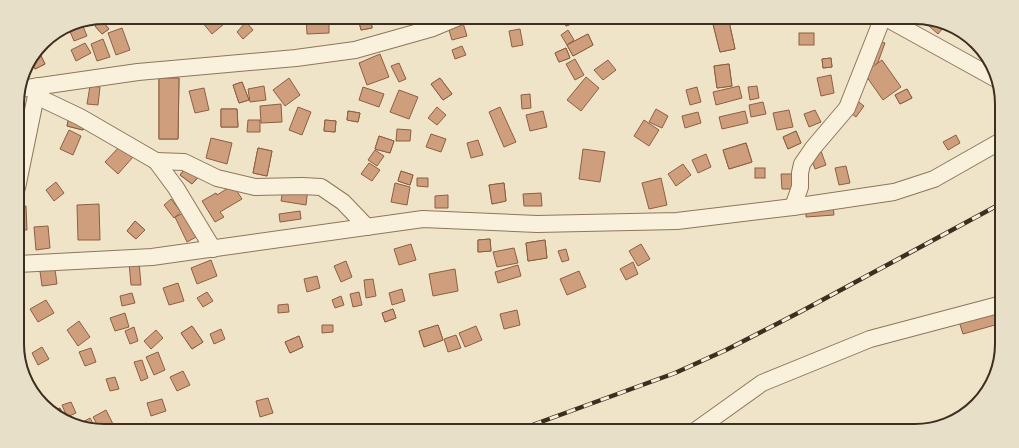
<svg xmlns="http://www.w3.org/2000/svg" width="1019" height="448" font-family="'Noto Serif',serif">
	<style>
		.building { fill: #cf9f7d; stroke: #8d5f41 }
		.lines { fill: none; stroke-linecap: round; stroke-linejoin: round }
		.minor-casing { stroke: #8d765c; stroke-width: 18 }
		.minor { stroke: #faf1dc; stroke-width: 16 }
		.rail-casing { stroke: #3d2e20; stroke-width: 4.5 }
		.rail { stroke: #f7eed8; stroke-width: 3; stroke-dasharray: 9; stroke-linecap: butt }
		.rim { fill: none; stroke: #3d2e20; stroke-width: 2 }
	</style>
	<rect width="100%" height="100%" fill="#f0e4c8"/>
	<!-- building -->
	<g class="building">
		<path d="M 148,17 L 163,17 L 155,24 Z"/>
		<path d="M 208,17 L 219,17 L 224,24 L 212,34 L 202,22 Z"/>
		<path d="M 306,17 L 329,17 L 329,33 L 307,34 Z"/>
		<path d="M 358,17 L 380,17 L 371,19 L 372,28 L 361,30 Z"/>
		<path d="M 358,17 L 380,17 L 371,19 L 372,28 L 361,30 Z"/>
		<path d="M 562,17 L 583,17 L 584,19 L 566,26 Z"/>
		<path d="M 562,17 L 583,17 L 584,19 L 566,26 Z"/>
		<path d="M 594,17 L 609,17 L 598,23 Z"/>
		<path d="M 683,17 L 702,17 L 701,22 L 683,21 Z"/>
		<path d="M 725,17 L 728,17 L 735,49 L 720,52 L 712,20 Z"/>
		<path d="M 725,17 L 728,17 L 735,49 L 720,52 L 712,20 Z"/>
		<path d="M 805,17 L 824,17 L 824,21 L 805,20 Z"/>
		<path d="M 920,18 L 947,23 L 938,34 Z"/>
		<path d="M 102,21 L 109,29 L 102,34 L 95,26 Z"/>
		<path d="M 102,21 L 109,29 L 102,34 L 95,26 Z"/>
		<path d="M 246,22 L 253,30 L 243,39 L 237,32 Z"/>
		<path d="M 463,23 L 467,36 L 452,40 L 448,27 Z"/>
		<path d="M 82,24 L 87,36 L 74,41 L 69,29 Z"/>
		<path d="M 122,28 L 130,50 L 116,55 L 108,33 Z"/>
		<path d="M 520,29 L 523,45 L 512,47 L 509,31 Z"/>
		<path d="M 568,30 L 574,40 L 567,45 L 561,35 Z"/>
		<rect x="799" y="33" width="15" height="12"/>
		<path d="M 588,34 L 593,45 L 573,56 L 567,45 Z"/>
		<path d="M 588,34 L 593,45 L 573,56 L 567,45 Z"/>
		<path d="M 103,39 L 110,57 L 97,61 L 91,44 Z"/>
		<path d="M 875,40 L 885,43 L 877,65 L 868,61 Z"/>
		<path d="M 85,43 L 91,53 L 76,61 L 71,50 Z"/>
		<path d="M 462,46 L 466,55 L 455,59 L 452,50 Z"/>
		<path d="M 566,48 L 570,58 L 559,62 L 555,53 Z"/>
		<path d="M 566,48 L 570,58 L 559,62 L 555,53 Z"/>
		<path d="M 38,50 L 45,64 L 35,69 L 30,60 Z"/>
		<path d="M 38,50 L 45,64 L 35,69 L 30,60 Z"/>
		<path d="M 380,54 L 389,77 L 367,85 L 359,63 Z"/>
		<path d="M 831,58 L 832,67 L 823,68 L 822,59 Z"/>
		<path d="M 831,58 L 832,67 L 823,68 L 822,59 Z"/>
		<path d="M 575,59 L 584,75 L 575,80 L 566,64 Z"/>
		<path d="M 608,60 L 616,70 L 603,80 L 594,70 Z"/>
		<path d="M 882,60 L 901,87 L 883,100 L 864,73 Z"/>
		<path d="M 399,63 L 406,79 L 399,82 L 391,66 Z"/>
		<path d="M 729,64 L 732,86 L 717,88 L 714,66 Z"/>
		<path d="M 729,64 L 732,86 L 717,88 L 714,66 Z"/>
		<path d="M 831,75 L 834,93 L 821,96 L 817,78 Z"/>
		<path d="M 586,77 L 599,88 L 581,111 L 567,100 Z"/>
		<path d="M 159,78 L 179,78 L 178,139 L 159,139 Z"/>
		<path d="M 159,78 L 179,78 L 178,139 L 159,139 Z"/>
		<path d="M 289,78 L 300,95 L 285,106 L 273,90 Z"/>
		<path d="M 440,78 L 452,94 L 443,100 L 431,84 Z"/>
		<path d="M 440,78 L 452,94 L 443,100 L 431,84 Z"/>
		<path d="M 242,82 L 249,100 L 239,103 L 233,85 Z"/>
		<path d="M 242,82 L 249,100 L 239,103 L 233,85 Z"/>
		<path d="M 90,86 L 100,87 L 98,105 L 87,104 Z"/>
		<path d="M 264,86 L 266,100 L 250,102 L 248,89 Z"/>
		<path d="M 739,86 L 742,98 L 716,105 L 713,92 Z"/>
		<path d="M 757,86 L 759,98 L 750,100 L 748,87 Z"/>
		<path d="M 363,87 L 384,94 L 379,107 L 359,100 Z"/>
		<path d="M 697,87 L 701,102 L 690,105 L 686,90 Z"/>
		<path d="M 204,88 L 209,110 L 195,113 L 189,91 Z"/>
		<path d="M 907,89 L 912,98 L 900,104 L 895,95 Z"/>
		<path d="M 907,89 L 912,98 L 900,104 L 895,95 Z"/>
		<path d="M 399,90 L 418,97 L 409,119 L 390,112 Z"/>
		<path d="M 19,92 L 20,92 L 22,122 L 17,122 L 17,98 Z"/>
		<path d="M 530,94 L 531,108 L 522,109 L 521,95 Z"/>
		<path d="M 851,96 L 864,106 L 856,117 L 842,107 Z"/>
		<path d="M 763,102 L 766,114 L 751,117 L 749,105 Z"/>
		<path d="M 281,104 L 282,122 L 261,123 L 260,106 Z"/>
		<path d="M 298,107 L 311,112 L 302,135 L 289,130 Z"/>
		<path d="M 437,107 L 446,115 L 437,125 L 428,118 Z"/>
		<path d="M 500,107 L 516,142 L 504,147 L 489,112 Z"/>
		<path d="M 221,109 L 237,109 L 238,127 L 221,127 Z"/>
		<path d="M 221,109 L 237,109 L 238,127 L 221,127 Z"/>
		<path d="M 656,109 L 668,116 L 662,128 L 649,122 Z"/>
		<path d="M 789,110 L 793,127 L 777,130 L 773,113 Z"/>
		<path d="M 815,110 L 821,122 L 809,127 L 804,114 Z"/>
		<path d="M 348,111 L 360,113 L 358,122 L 347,120 Z"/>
		<path d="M 348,111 L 360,113 L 358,122 L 347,120 Z"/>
		<path d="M 543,111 L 547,127 L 530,131 L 526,115 Z"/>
		<path d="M 745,111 L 748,123 L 722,129 L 719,117 Z"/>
		<path d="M 698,112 L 701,123 L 685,128 L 682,116 Z"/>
		<path d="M 69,117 L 85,121 L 83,130 L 67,126 Z"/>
		<path d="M 69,117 L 85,121 L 83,130 L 67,126 Z"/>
		<path d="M 248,120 L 260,120 L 260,132 L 247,132 Z"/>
		<path d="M 325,120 L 336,121 L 335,132 L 324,131 Z"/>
		<path d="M 325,120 L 336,121 L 335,132 L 324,131 Z"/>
		<path d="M 644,120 L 659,130 L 649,146 L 634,136 Z"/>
		<path d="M 397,129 L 411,130 L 410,141 L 396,141 Z"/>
		<path d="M 69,130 L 81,136 L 73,155 L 60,149 Z"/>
		<path d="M 796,131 L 801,143 L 788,149 L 783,137 Z"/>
		<path d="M 796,131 L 801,143 L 788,149 L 783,137 Z"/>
		<path d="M 431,134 L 446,139 L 441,152 L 426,147 Z"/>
		<path d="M 956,135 L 960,143 L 948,150 L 943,142 Z"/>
		<path d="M 379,136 L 394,141 L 390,153 L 375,149 Z"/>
		<path d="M 379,136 L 394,141 L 390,153 L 375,149 Z"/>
		<path d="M 211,138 L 232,143 L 227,164 L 206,158 Z"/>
		<path d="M 478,140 L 483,155 L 471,158 L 467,143 Z"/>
		<path d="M 746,143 L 752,162 L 729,169 L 723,150 Z"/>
		<path d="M 746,143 L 752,162 L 729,169 L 723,150 Z"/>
		<path d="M 120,146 L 133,157 L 118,174 L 105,162 Z"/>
		<path d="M 258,148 L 272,151 L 267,176 L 253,173 Z"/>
		<path d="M 258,148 L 272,151 L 267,176 L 253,173 Z"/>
		<path d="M 583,149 L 605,152 L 600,182 L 579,179 Z"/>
		<path d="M 375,150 L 384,156 L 377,166 L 368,160 Z"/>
		<path d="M 821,151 L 826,165 L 815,169 L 810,155 Z"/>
		<path d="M 706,154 L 711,167 L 698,173 L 692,160 Z"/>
		<path d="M 369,163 L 380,170 L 372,181 L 361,174 Z"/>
		<path d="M 683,164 L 691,175 L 676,186 L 668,174 Z"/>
		<path d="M 188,165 L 200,175 L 192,184 L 180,175 Z"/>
		<path d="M 188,165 L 200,175 L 192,184 L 180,175 Z"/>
		<path d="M 846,166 L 850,183 L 839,185 L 835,168 Z"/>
		<rect x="755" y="168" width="10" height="10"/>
		<path d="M 401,171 L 413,175 L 410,185 L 398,181 Z"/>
		<path d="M 401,171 L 413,175 L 410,185 L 398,181 Z"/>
		<path d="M 781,174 L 793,174 L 793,189 L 782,189 Z"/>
		<path d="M 417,178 L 428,178 L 428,187 L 417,186 Z"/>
		<path d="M 661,178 L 667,205 L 649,209 L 642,183 Z"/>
		<path d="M 56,182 L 64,193 L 54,201 L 46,190 Z"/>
		<path d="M 395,183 L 410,187 L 407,205 L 391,202 Z"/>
		<path d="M 504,183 L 506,201 L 492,204 L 489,185 Z"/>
		<path d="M 504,183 L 506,201 L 492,204 L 489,185 Z"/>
		<path d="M 284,184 L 308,188 L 306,205 L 281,201 Z"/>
		<path d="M 233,185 L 242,199 L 220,212 L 224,217 L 215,222 L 202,201 L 216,193 L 217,195 Z"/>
		<path d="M 541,193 L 542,206 L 524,206 L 523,194 Z"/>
		<path d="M 448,195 L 448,208 L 435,208 L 435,196 Z"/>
		<path d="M 171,199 L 181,212 L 174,218 L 164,205 Z"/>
		<path d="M 99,204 L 100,240 L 78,240 L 77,205 Z"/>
		<path d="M 833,205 L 834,215 L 806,217 L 806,207 Z"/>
		<path d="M 26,206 L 27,230 L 17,230 L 17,207 Z"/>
		<path d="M 188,211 L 200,235 L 187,242 L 175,217 Z"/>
		<path d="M 300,211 L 301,219 L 280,222 L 279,214 Z"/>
		<path d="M 135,221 L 145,230 L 136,239 L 127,231 Z"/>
		<path d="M 135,221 L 145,230 L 136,239 L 127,231 Z"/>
		<path d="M 48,226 L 50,248 L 36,250 L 34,227 Z"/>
		<path d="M 490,239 L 491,251 L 478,252 L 478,240 Z"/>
		<path d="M 490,239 L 491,251 L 478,252 L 478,240 Z"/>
		<path d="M 545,240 L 547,258 L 528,261 L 526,243 Z"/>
		<path d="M 545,240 L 547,258 L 528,261 L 526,243 Z"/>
		<path d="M 411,244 L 416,260 L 399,265 L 394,249 Z"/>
		<path d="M 641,244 L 650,259 L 638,266 L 629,251 Z"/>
		<path d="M 514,248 L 518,263 L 497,267 L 493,252 Z"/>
		<path d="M 566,249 L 569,260 L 562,262 L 558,251 Z"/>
		<path d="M 211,260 L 217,276 L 197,284 L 191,268 Z"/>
		<path d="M 346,261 L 352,277 L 341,282 L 334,266 Z"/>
		<path d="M 54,262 L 57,284 L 42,286 L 39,264 Z"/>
		<path d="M 139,262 L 141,285 L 131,285 L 129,263 Z"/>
		<path d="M 633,262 L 638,274 L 626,280 L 620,269 Z"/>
		<path d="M 518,265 L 521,276 L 498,283 L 495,272 Z"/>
		<path d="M 455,269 L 458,291 L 433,296 L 429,274 Z"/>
		<path d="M 579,271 L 586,287 L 567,295 L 560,279 Z"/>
		<path d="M 317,276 L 320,288 L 307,292 L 304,279 Z"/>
		<path d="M 373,279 L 376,296 L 366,298 L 364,280 Z"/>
		<path d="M 178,283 L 184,301 L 169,305 L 163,288 Z"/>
		<path d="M 402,289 L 405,301 L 392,305 L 389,293 Z"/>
		<path d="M 207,292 L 213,301 L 203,307 L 197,298 Z"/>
		<path d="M 359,292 L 362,305 L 353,307 L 350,294 Z"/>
		<path d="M 132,293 L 135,303 L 122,306 L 120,296 Z"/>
		<path d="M 341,296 L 344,305 L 335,308 L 332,300 Z"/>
		<path d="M 46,300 L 54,313 L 38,322 L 30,309 Z"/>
		<path d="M 288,304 L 289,312 L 278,313 L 278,305 Z"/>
		<path d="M 997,304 L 1002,323 L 963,334 L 957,315 Z"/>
		<path d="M 393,309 L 396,318 L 385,322 L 382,313 Z"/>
		<path d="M 393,309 L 396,318 L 385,322 L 382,313 Z"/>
		<path d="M 517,310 L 520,325 L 504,329 L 500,314 Z"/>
		<path d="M 125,313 L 129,327 L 115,331 L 110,318 Z"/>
		<path d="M 79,321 L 90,337 L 78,346 L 67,330 Z"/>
		<path d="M 322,325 L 333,325 L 333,332 L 322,333 Z"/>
		<path d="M 438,325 L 443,340 L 424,347 L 419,331 Z"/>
		<path d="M 438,325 L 443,340 L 424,347 L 419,331 Z"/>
		<path d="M 192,326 L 203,342 L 192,349 L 181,333 Z"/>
		<path d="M 192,326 L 203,342 L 192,349 L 181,333 Z"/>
		<path d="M 476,326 L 482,340 L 465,347 L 459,333 Z"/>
		<path d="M 134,327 L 138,341 L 130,344 L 125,331 Z"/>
		<path d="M 221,329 L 225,339 L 214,344 L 210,334 Z"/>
		<path d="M 156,330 L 163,338 L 151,349 L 144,341 Z"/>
		<path d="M 456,335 L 461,348 L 448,352 L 444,339 Z"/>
		<path d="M 299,336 L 303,347 L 290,353 L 285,342 Z"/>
		<path d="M 299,336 L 303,347 L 290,353 L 285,342 Z"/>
		<path d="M 42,347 L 49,359 L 38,365 L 32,353 Z"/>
		<path d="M 91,348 L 96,362 L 85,366 L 79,352 Z"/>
		<path d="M 158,352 L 165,370 L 154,375 L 146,357 Z"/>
		<path d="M 142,360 L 148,378 L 141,381 L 134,362 Z"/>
		<path d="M 183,371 L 190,385 L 177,391 L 170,377 Z"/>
		<path d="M 115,377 L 119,389 L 110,391 L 106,379 Z"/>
		<path d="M 268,398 L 273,413 L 260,417 L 256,401 Z"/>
		<path d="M 162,399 L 166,411 L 151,416 L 147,403 Z"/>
		<path d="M 71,402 L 76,413 L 67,417 L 62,405 Z"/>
		<path d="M 60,408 L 66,421 L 53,411 Z"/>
		<path d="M 60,408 L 66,421 L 53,411 Z"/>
		<path d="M 106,410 L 116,430 L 114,431 L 100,430 L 93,417 Z"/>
		<path d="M 90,418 L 95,427 L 92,429 L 83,427 L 81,423 Z"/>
	</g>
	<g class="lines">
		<!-- minor casing -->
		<g class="minor-casing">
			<g id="minor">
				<path d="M 884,17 L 996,79"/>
				<path d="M 20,89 L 138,72 L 296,58 L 355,50 L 433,28 L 459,17"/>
				<path d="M 36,96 L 80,117 L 156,161 L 176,188 L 213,249"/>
				<path d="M 156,161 L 184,162 L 217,178 L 255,187 L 302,186 L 321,187 L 343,202 L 367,227"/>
				<path d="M 17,188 L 38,86"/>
				<path d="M 793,207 L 800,187 L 800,173 L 802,164 L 813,148 L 847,108 L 883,17"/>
				<path d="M 18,264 L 152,257 L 423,219 L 537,224 L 677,221 L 793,207 L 894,192 L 934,179 L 1001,141"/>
				<path d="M 695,431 L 762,383 L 870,339 L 1002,304"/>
			</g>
		</g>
		<!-- minor -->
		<use href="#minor" class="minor"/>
		<!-- rail casing -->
		<g class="rail-casing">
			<path id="rail" d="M 516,431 L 675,373 L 726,350 L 800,312 L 1002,203"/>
		</g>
		<!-- rail -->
		<use href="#rail" class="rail"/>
	</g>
	<!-- crop -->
	<path d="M0 0H1019V448H0ZM104 24H915A80 80 0 0 1 995 104V344A80 80 0 0 1 915 424H104A80 80 0 0 1 24 344V104A80 80 0 0 1 104 24Z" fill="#e8dfc9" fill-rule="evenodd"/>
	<path class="rim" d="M104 24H915A80 80 0 0 1 995 104V344A80 80 0 0 1 915 424H104A80 80 0 0 1 24 344V104A80 80 0 0 1 104 24Z"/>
</svg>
